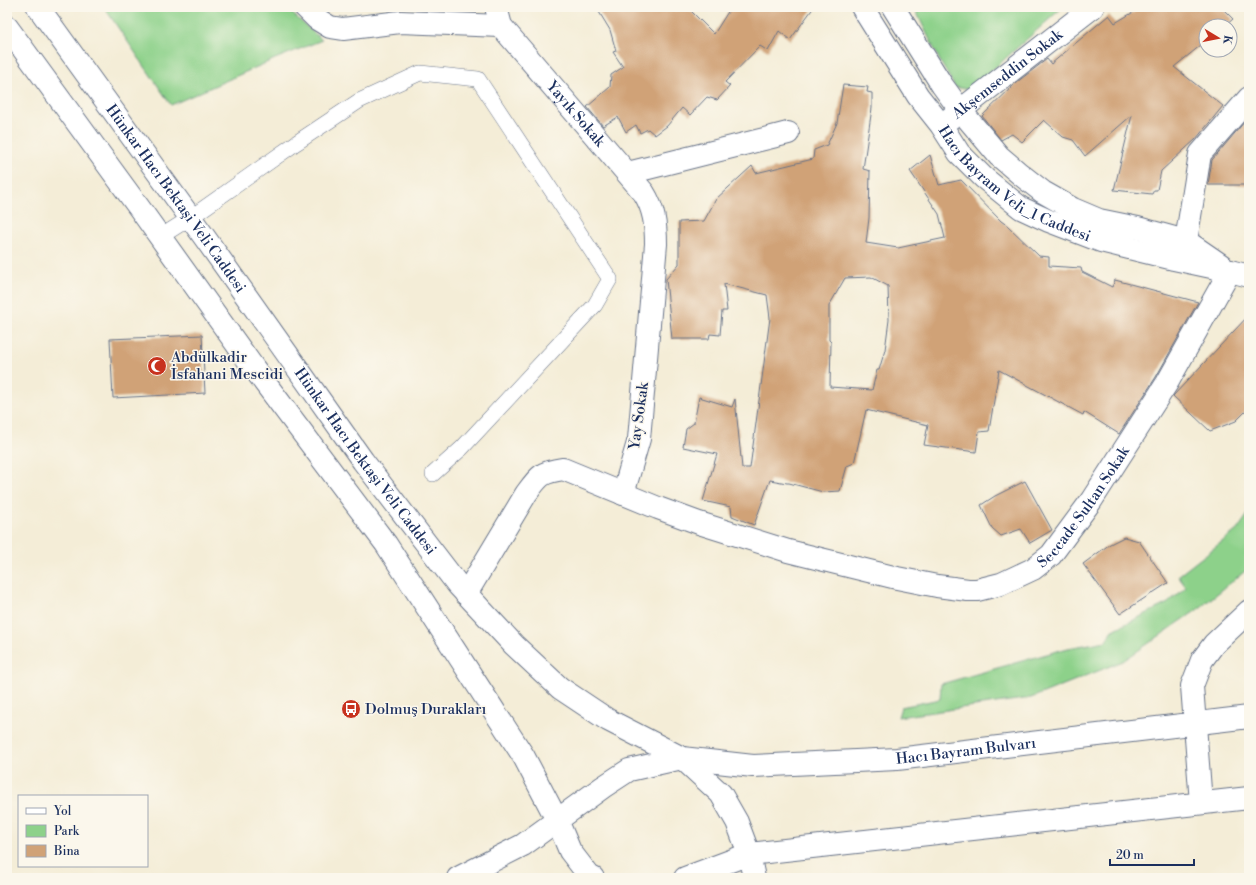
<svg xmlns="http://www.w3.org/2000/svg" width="1256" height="885" font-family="'Libre Bodoni',serif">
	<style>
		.green { fill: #8dd18a; stroke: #548074 }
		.building { fill: #d0a277; fill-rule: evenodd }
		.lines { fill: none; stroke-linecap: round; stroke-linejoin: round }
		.lane-casing { stroke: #677288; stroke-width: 16 }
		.street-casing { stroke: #677288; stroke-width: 24 }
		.secondary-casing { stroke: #677288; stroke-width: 24 }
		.lane { stroke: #fff; stroke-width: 15 }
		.street { stroke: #fff; stroke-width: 22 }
		.secondary { stroke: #fff; stroke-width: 22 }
		.labels { text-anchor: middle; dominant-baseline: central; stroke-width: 3; stroke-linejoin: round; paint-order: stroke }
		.street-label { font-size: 15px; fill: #1b2f5e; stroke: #fbf7ec }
		.poi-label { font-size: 15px; fill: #1b2f5e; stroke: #fbf7ec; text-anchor: start }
	</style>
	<rect width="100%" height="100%" fill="#fbf7ec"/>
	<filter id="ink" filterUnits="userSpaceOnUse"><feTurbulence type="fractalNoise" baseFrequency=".025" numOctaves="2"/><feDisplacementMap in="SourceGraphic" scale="8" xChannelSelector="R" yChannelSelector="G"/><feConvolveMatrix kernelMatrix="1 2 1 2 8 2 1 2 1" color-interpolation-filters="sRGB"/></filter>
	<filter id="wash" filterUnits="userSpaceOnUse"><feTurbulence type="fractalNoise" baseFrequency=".012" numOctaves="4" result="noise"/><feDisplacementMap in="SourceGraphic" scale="16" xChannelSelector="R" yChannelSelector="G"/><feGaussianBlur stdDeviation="0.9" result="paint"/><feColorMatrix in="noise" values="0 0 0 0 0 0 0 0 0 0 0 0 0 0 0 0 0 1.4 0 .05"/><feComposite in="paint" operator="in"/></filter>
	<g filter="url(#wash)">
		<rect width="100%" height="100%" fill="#f4edd7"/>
		<!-- green -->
		<g class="green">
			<path d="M 104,7 L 285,7 L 322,40 L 275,59 L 171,105 Z"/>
			<path d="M 914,7 L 1063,7 L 970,90 L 955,87 L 941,63 Z"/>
			<path d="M 1249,513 L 1249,568 L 1197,610 L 1123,661 L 1031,698 L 898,717 L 901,707 L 940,699 L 941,684 L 1068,648 L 1106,641 L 1111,631 L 1168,603 L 1186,587 L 1178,576 L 1237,530 Z"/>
		</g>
		<g id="blocks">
			<!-- building -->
			<g class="building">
				<path d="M 596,7 L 687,7 L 714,34 L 731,7 L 814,7 L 790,40 L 779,31 L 768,51 L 760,46 L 725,82 L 730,86 L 717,100 L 707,97 L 690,115 L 682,108 L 667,126 L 655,135 L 648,129 L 640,133 L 636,125 L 626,132 L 618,117 L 603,126 L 587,107 L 610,87 L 611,75 L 623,67 L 613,52 L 616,51 L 610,30 Z"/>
				<path d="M 1142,7 L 1221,7 L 1233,19 L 1225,26 L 1206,26 L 1206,41 L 1174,67 L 1223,106 L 1196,139 L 1161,171 L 1157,190 L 1154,190 L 1152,194 L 1114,190 L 1132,115 L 1085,156 L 1073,140 L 1063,137 L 1044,120 L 1022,142 L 1012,134 L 1001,140 L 982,116 L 1017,82 L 1047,59 L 1051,64 L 1109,15 L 1115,23 Z"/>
				<path d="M 843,85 L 868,87 L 867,92 L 872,93 L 872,108 L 863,169 L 870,171 L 869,218 L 866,243 L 898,248 L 945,238 L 939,214 L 910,171 L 930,155 L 939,185 L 961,180 L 1001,221 L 1008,226 L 1039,256 L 1049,257 L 1049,266 L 1081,268 L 1082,272 L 1112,287 L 1115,280 L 1198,302 L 1156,377 L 1119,434 L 1084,412 L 1083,415 L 999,370 L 989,431 L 979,432 L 976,452 L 924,445 L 928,425 L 866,410 L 854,463 L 847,466 L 840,491 L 823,492 L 789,483 L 787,483 L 770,480 L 754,525 L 732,516 L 731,507 L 703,501 L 717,454 L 683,447 L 686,429 L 694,423 L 699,397 L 732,407 L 735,399 L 742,468 L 750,468 L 770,318 L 767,295 L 724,284 L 727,311 L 722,311 L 720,335 L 710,334 L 709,339 L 672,339 L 666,279 L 679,264 L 679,222 L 704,221 L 716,199 L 752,166 L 756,173 L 813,159 L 814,150 L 827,145 L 837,123 ZM 871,277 L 888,286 L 889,320 L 885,350 L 879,370 L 877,370 L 872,390 L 830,387 L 831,342 L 829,340 L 829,306 L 845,278 Z"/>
				<path d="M 1246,120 L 1249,120 L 1249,185 L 1208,185 L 1212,160 Z"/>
				<path d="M 1249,315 L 1249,408 L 1236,421 L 1210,431 L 1173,396 Z"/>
				<path d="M 202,335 L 205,393 L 113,398 L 110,339 Z"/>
				<path d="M 1025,481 L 1052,530 L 1030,543 L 1021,529 L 1001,536 L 992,528 L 981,505 L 995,496 Z"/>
				<path d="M 1124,537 L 1139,541 L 1168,583 L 1120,614 L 1083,564 L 1110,544 Z"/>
			</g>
		</g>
	</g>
	<g filter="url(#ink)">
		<use href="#blocks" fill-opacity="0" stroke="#677288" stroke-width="1"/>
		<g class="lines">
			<!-- lane casing -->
			<g class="lane-casing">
				<path id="lane" d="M 160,237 L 190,218 L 296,143 L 359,101 L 420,73 L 478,79 L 610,279 L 595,305 L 462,448 L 433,474"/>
			</g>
			<!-- street casing -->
			<g class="street-casing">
				<g id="street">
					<path d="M 305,7 L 317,19 L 330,27 L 343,29 L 400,22 L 501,26"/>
					<path id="s1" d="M 496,7 L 501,26 L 644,193 C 654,209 656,225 656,244 L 639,439 L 623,494"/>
					<path id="s2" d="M 862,7 L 918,96 L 941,125 L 959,153 L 984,178 L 1021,208 L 1049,221 L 1101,241 L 1174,259 L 1230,271"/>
					<path d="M 893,7 L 942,85 L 961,111 L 999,156 L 1020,174 L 1043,192 L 1073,209 L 1099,220 L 1138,228 L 1186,241 L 1221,265"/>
					<path id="s3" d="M 948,120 L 1093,7"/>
					<path d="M 628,173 L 788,133"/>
					<path d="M 1186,241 L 1200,154 L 1249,98"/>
					<path id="s4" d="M 466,594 L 526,494 C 539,476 541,472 563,469 L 658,508 L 699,523 L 788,551 L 897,578 L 937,586 L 968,590 L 977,590 L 1001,584 L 1033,569 L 1051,555 L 1091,501 L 1167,383 L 1230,271"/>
				</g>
			</g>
			<!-- secondary casing -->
			<g class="secondary-casing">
				<g id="secondary">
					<path id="s5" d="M 38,7 L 205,238 L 363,461 L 458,585 L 514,645 L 560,688 L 608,720 L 682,758 L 721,794 L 737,822 L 749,854 L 754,878"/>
					<path d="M 7,27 L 140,209 L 253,367 L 386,544 L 524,757 L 557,820 L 570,851 L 590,877 L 593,878"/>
					<path d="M 1230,271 L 1249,276"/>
					<path d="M 1201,803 L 1192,686 L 1202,660 L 1214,644 L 1249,611"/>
					<path id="s6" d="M 458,878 L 523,845 L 603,787 L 629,770 L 682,758 L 753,766 L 897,759 L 1249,717"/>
					<path d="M 685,878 L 749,854 L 1249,798"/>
				</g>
			</g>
			<!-- lane -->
			<use href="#lane" class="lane"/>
			<!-- street -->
			<use href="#street" class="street"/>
			<!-- secondary -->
			<use href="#secondary" class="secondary"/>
		</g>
	</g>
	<!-- icons -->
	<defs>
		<g id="mosque-disc" transform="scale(1)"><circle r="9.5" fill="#c8321e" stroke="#fbf7ec"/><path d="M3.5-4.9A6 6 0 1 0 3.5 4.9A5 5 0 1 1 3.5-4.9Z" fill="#fff"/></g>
		<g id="bus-disc" transform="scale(1)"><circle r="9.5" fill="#c8321e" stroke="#fbf7ec"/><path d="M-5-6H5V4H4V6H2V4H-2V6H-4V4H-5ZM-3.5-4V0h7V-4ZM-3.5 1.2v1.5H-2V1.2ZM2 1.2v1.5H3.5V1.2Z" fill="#fff"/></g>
	</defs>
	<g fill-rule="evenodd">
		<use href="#mosque-disc" x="157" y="366"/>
		<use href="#bus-disc" x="351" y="709"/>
	</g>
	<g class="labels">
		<!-- street labels -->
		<g class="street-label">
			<text stroke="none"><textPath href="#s3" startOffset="75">Akşemseddin Sokak</textPath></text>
			<text stroke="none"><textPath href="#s1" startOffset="135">Yayık Sokak</textPath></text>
			<text stroke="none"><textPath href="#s2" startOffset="239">Hacı Bayram Veli_1 Caddesi</textPath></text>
			<text stroke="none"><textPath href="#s5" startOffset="236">Hünkar Hacı Bektaşi Veli Caddesi</textPath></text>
			<text transform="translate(639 416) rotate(-82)">Yay Sokak</text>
			<text stroke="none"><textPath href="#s5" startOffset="560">Hünkar Hacı Bektaşi Veli Caddesi</textPath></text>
			<text stroke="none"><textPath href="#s4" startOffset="737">Seccade Sultan Sokak</textPath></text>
			<text stroke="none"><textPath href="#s6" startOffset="542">Hacı Bayram Bulvarı</textPath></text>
		</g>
		<!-- poi labels -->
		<g class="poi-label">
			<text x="171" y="357">Abdülkadir<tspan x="171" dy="17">İsfahani Mescidi</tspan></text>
			<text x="365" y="709">Dolmuş Durakları</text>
		</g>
	</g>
	<!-- margin -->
	<rect width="1256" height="885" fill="none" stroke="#fbf7ec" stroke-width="24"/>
	<!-- legend -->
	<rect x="18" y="795" width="130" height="72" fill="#fbf7ec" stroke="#a1a7b3"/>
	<rect x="26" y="808" width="20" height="6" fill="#ffffff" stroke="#a1a7b3"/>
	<text x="54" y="815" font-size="12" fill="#1b2f5e">Yol</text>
	<rect x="26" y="825" width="20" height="12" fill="#8dd18a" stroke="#a1a7b3"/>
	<text x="54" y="835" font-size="12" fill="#1b2f5e">Park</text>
	<rect x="26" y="845" width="20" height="12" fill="#d0a277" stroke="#a1a7b3"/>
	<text x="54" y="855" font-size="12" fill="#1b2f5e">Bina</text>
	<!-- north arrow -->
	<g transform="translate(1218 38) rotate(100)"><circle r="19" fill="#fbf7ec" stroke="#a1a7b3"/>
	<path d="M0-3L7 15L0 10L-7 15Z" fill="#c8321e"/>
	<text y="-6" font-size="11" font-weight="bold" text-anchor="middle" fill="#1b2f5e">K</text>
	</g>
	<!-- scale -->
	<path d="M1110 859v6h84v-6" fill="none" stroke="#1b2f5e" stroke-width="2"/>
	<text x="1116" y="859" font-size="12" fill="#1b2f5e" stroke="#fbf7ec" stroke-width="3" paint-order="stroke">20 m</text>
</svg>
